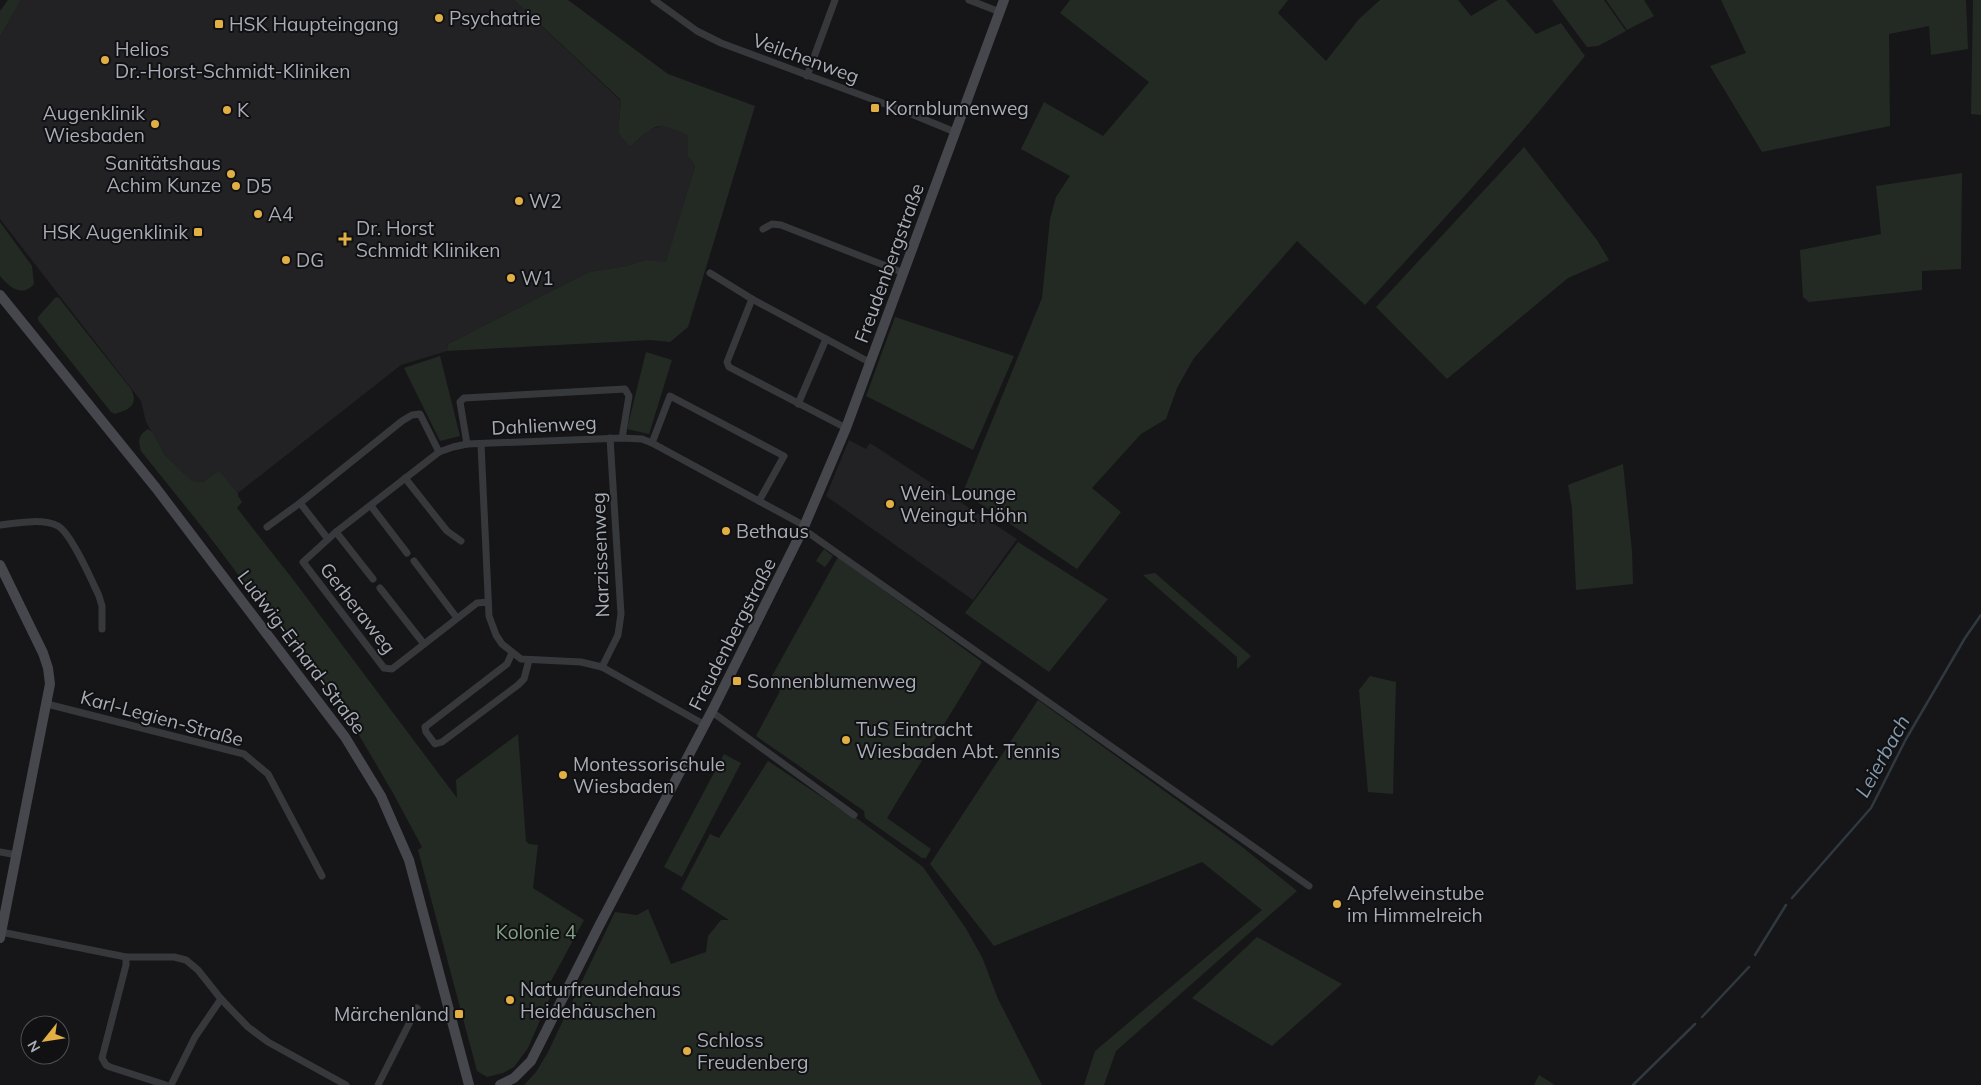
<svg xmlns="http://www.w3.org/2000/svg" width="1981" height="1085" font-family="Mulish,sans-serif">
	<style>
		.built { fill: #222225 }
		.green { fill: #232a23 }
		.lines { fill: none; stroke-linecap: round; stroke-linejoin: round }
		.stream { stroke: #303940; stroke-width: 2.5 }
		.street { stroke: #37383c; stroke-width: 7 }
		.secondary { stroke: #46474c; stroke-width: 10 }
		.poi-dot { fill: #e2af44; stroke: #111113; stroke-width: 2 }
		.labels { text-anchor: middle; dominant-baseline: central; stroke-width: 4; stroke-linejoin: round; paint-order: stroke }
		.poi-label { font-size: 19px; fill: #a9adb7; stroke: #111113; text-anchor: start }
		.street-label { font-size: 19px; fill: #a9adb7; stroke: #111113 }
		.park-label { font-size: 19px; fill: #82a084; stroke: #111113 }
		.water-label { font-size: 20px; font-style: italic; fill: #839aaf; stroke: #111113 }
	</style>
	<rect width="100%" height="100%" fill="#161618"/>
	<!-- built -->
	<g class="built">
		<path d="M 21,0 L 514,0 L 621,101 L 618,133 L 630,147 L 650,129 L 668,125 L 688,136 L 688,156 L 695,166 L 666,263 L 645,260 L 626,266 L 589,272 L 448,344 L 447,351 L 401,365 L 238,493 L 219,472 L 203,482 L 192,481 L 165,455 L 146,422 L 141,401 L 0,219 L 0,37 Z"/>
		<path d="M 849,440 L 866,449 L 870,443 L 1017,539 L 973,600 L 826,496 Z"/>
	</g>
	<!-- green -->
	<g class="green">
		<path d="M 8,0 L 21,0 L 0,37 L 0,11 Z"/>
		<path d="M 514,0 L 568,0 L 668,74 L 755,106 L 688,327 L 670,342 L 651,340 L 447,351 L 448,344 L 589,272 L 626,266 L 645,260 L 666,262 L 695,166 L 688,156 L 688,136 C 657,119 654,125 630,147 L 618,133 L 621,100 Z"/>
		<path d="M 1070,0 L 1288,0 L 1278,13 L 1326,61 L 1359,19 L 1380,0 L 1458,0 L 1471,16 L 1498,0 L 1506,0 L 1536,34 L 1561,23 L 1585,56 C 1515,142 1440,224 1365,305 L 1297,241 L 1194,358 L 1177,388 L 1166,419 L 1141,434 L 1092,488 L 1121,512 L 1077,569 L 963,492 L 1042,298 L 1050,219 L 1056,197 L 1070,176 L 1021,149 L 1044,102 L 1103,136 L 1149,82 L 1060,13 Z"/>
		<path d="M 1552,0 L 1604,0 L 1626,31 L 1598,46 L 1587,47 Z"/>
		<path d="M 1606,0 L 1644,0 L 1654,16 L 1627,30 Z"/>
		<path d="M 1721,0 L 1966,0 L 1968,49 L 1931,55 L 1929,26 L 1889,34 L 1890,126 L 1762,152 L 1710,66 L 1746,53 Z"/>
		<path d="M 1973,0 L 1981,0 L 1981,115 L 1971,114 Z"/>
		<path d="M 1524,147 L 1597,240 L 1609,260 L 1568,278 L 1447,379 L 1376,307 Z"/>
		<path d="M 1962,173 L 1961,269 L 1922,271 L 1922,290 L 1809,302 L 1803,297 L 1800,250 L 1881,234 L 1876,186 Z"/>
		<path d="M 0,222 L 32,266 L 34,284 C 22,298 9,287 0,276 Z"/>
		<path d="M 56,297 L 59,298 L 131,389 C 139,406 129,409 115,414 L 111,412 L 38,320 L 38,317 Z"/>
		<path d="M 895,317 L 1014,356 L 973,450 L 866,396 Z"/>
		<path d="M 646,352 L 672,360 L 649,434 L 627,429 Z"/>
		<path d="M 440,356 L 460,436 L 440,441 L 404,368 Z"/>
		<path d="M 148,429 L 152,432 L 165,455 L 192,481 L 203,482 L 219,471 L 238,493 L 238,496 L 242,502 L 237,508 L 295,582 L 457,798 L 456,780 L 518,734 L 526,841 L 529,844 L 538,845 L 533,888 L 584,920 L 551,981 L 552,993 L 528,1048 L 514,1067 L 503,1073 L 487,1077 L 477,1071 L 418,850 L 422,847 L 393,793 L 359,735 L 206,532 L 141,451 C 138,441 138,435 148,429 Z"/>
		<path d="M 1623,464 L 1632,551 L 1633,584 L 1576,590 L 1572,508 L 1568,485 Z"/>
		<path d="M 1018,542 L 1108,599 L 1049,672 L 965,613 Z"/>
		<path d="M 824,549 L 833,556 L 825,567 L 816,561 Z"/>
		<path d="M 838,557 L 982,662 L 887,818 L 931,849 L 926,858 L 922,858 L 865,818 L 864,811 L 756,736 L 780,691 L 768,683 Z"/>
		<path d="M 1155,573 L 1251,656 L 1237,669 L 1237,657 L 1143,575 Z"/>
		<path d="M 1370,676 L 1396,682 L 1393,794 L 1368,792 L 1359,690 Z"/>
		<path d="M 1038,700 L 1241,846 L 1297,891 L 1116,1051 L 1104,1085 L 1084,1085 L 1095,1051 L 1262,910 L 1202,862 L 994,946 L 930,864 Z"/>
		<path d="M 724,754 L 741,763 L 682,877 L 664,867 Z"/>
		<path d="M 768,761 L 849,815 L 851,814 L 923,867 L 965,927 L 982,957 L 998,999 L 1042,1085 L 524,1085 L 536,1072 L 547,1054 L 615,912 L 637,915 L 648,909 L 671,964 L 706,952 L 708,936 L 721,920 L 729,920 L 681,889 L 710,834 L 719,838 Z"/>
		<path d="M 1257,937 L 1342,984 L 1272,1046 L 1192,998 Z"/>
		<path d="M 1539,1075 L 1555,1085 L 1534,1085 Z"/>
	</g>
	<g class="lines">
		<!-- stream -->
		<g class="stream">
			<path d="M 1792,898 L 1871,808 L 1906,739 L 1965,638 L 1981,615"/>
			<path d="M 1755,955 L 1786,905"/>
			<path d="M 1702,1017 L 1749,967"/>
			<path d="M 1633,1085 L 1695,1024"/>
		</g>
		<!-- street -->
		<g class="street">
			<path d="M 654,0 L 697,31 L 721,43 L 904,111 L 955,132"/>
			<path d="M 969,0 L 1000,12"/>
			<path d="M 807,76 L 835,0"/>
			<path d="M 763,229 L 772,224 L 781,225 L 904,273"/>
			<path d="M 710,273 L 752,299 L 871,363"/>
			<path d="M 752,299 L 727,362 L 729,367 L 846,428"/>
			<path d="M 798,404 L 826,339"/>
			<path d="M 652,443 L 670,396 L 784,456 L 759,501"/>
			<path d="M 467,444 L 460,402 L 464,398 L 625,389 L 629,396 L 622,438"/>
			<path d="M 481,444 L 489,616 L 496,635 L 502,644 L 521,659 L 581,662 L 602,667 L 705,725"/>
			<path d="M 405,478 L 447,531 L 461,541"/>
			<path d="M 371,506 L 407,553"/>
			<path d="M 0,525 C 16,523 43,518 58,526 C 71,533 92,581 99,596 L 102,606 L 102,629"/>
			<path d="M 267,527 L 300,503"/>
			<path d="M 803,529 L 1309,886"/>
			<path d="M 336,532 L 373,579"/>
			<path d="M 328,539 L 300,503 L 402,421 L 412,415 L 420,414 L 439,452"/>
			<path d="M 414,561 L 457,618"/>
			<path d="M 380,588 L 424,644"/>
			<path d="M 488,602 L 477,603 L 392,669 L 384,668 L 303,562 L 336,532 L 439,452 L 453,447 L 467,444 L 622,438 L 642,439 L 652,443 L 805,526"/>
			<path d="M 512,653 L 507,664 L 425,727 L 426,732 L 435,744 L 442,742 L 518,685 L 524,679 L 529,660"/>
			<path d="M 602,667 L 618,635 L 621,614 L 610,438"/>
			<path d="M 47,704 L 244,754 L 268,774 L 322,876"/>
			<path d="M 712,712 L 854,815"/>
			<path d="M 0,852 L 17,855"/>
			<path d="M 1,932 L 126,957 L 126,965 L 102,1058 L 106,1065 L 110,1067 L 166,1085"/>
			<path d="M 126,957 L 174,957 L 186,960 L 198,970 L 221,999 L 248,1027 L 268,1042 L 346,1085"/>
			<path d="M 171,1085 L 195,1037 L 221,999"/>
			<path d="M 378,1085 L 417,1008"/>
		</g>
		<!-- secondary -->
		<g class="secondary">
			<path d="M 0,295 L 156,488 L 345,737 L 381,796 L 409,860 L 469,1085"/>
			<path d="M 0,565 L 43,653 L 48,668 L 50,684 L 0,938"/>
			<path d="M 500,1085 L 514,1078 L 531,1061 L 599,926 L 714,707 L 803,529 L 846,428 L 1004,0"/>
		</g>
	</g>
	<!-- markers -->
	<g class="poi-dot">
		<circle cx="439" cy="18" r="5"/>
		<rect x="214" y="19" width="10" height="10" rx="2.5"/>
		<circle cx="105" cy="60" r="5"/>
		<rect x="870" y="103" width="10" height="10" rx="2.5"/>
		<circle cx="227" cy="110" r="5"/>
		<circle cx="155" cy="124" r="5"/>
		<circle cx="231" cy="174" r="5"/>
		<circle cx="236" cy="186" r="5"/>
		<circle cx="519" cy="201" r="5"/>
		<circle cx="258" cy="214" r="5"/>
		<rect x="193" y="227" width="10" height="10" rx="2.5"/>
		<path d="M342.5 231.5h5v5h5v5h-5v5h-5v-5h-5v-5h5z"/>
		<circle cx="286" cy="260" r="5"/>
		<circle cx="511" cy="278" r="5"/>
		<circle cx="890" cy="504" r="5"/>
		<circle cx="726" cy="531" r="5"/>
		<rect x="732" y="676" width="10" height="10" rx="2.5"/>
		<circle cx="846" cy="740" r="5"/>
		<circle cx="563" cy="775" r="5"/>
		<circle cx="1337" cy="904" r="5"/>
		<circle cx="510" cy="1000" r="5"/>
		<rect x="454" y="1009" width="10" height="10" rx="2.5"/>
		<circle cx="687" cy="1051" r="5"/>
	</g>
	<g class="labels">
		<!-- poi labels -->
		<g class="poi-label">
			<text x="449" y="18">Psychatrie</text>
			<text x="229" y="24">HSK Haupteingang</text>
			<text x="115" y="49">Helios<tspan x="115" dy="22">Dr.-Horst-Schmidt-Kliniken</tspan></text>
			<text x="885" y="108">Kornblumenweg</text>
			<text x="237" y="110">K</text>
			<text x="145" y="113" text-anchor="end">Augenklinik<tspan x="145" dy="22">Wiesbaden</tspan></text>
			<text x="221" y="163" text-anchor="end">Sanitätshaus<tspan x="221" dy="22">Achim Kunze</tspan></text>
			<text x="246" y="186">D5</text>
			<text x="529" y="201">W2</text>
			<text x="268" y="214">A4</text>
			<text x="356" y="228">Dr. Horst<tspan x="356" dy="22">Schmidt Kliniken</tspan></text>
			<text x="188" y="232" text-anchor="end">HSK Augenklinik</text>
			<text x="296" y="260">DG</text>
			<text x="521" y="278">W1</text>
			<text x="900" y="493">Wein Lounge<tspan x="900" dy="22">Weingut Höhn</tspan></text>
			<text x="736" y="531">Bethaus</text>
			<text x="747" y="681">Sonnenblumenweg</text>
			<text x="856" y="729">TuS Eintracht<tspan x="856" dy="22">Wiesbaden Abt. Tennis</tspan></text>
			<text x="573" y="764">Montessorischule<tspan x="573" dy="22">Wiesbaden</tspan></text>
			<text x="1347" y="893">Apfelweinstube<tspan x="1347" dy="22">im Himmelreich</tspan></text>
			<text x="520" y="989">Naturfreundehaus<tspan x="520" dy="22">Heidehäuschen</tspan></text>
			<text x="449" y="1014" text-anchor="end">Märchenland</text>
			<text x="697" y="1040">Schloss<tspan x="697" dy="22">Freudenberg</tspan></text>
		</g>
		<!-- street labels -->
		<g class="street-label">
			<text transform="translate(806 58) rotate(20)">Veilchenweg</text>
			<text transform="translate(889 263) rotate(-70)">Freudenbergstraße</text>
			<text transform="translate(544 425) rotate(-3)">Dahlienweg</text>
			<text transform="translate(600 555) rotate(-92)">Narzissenweg</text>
			<text transform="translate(358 608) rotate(52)">Gerberaweg</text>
			<text transform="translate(732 634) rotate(-63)">Freudenbergstraße</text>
			<text transform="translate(302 652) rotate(53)">Ludwig-Erhard-Straße</text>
			<text transform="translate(162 718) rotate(15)">Karl-Legien-Straße</text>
		</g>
		<!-- park labels -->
		<g class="park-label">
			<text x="536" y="932">Kolonie 4</text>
		</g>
		<!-- water labels -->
		<g class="water-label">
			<text transform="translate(1882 756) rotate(-61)">Leierbach</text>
		</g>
	</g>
	<!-- north arrow -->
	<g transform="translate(45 1040) rotate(240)"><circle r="24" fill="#111113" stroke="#4e4f55"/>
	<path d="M0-4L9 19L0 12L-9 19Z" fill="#e2af44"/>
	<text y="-8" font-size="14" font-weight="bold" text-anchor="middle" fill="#a9adb7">N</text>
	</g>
</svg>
